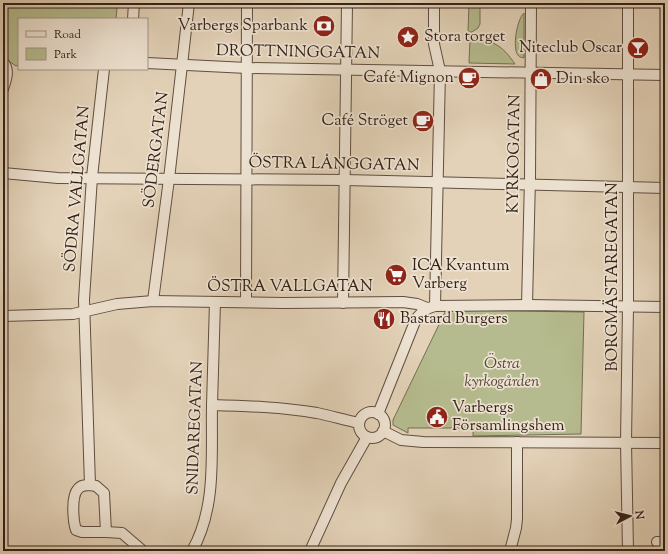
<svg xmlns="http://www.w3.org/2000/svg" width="668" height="554" font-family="'Sorts Mill Goudy',serif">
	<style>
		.green { fill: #b5bb8e; stroke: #746e54 }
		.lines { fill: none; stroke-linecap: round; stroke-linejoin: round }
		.minor-casing { stroke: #604e41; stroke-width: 12 }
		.minor { stroke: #ede2d1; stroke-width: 10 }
		.labels { text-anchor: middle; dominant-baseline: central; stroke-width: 3.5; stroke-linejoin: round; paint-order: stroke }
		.poi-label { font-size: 16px; fill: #342219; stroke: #ede2d1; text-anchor: start }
		.street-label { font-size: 16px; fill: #342219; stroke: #ede2d1 }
		.park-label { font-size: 16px; font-style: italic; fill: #544836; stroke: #ede2d1 }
	</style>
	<rect width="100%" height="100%" fill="#e3d2b8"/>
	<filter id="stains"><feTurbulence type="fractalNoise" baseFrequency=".005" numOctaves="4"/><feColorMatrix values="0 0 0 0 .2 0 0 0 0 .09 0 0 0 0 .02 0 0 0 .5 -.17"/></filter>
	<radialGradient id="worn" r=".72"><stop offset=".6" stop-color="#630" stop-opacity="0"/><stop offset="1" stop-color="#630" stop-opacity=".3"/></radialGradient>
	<!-- green -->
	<g class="green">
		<path d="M 3,3 L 107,3 L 108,5 L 117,8 L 116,19 L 19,19 L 19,65 L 16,66 L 3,57 Z"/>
		<path d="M 469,3 L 480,3 L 480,24 L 478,28 L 472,32 L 468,32 Z"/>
		<path d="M 524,13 L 524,58 C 521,57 520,58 518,55 C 512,48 517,19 524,13 Z"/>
		<path d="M 470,39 C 493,40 502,45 515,64 L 469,63 Z"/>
		<path d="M 446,310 L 584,312 L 581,434 L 473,436 L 473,428 L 408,428 L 408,433 L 393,425 L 393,420 Z"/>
	</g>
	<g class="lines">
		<!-- minor casing -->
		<g class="minor-casing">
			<g id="minor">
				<path d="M 434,3 L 434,44 L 440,71 L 435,306"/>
				<path d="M 133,19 L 134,3"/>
				<path d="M 3,62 C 10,70 6,80 3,89"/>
				<path d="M 147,63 L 247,68 L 665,75"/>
				<path d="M 3,173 L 58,178 L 345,180 L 665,188"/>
				<path d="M 153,301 L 169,179 L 189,3"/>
				<path d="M 246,302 L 247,3"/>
				<path d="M 343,303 L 347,3"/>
				<path d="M 527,305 L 530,178 L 531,3"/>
				<path d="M 3,316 L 73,314 L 117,304 L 153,301 L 284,303 L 403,302 L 417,304 L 427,308"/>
				<path d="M 212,405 C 247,406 282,407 317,413 C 331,416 345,420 359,423"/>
				<circle cx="372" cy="425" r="13"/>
				<path d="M 378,414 L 416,319 C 422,312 426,308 435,306 L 527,305 L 665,307"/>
				<path d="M 383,431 L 401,440 L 423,442 L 665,443"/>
				<path d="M 90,485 L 84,300 L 92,177 L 104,69"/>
				<path d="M 90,485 L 96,486 L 104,493 L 106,532 L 82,532 L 76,530 C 73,521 71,496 78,489 C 81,485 85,485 90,485 Z"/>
				<path d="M 106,532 L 122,533 L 143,551"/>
				<path d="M 657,542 L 665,543"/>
				<path d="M 192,551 C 217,507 211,454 212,405 C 213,371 214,336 215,302"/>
				<path d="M 310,551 L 341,483 L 367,437"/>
				<path d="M 510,551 L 516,528 L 517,519 L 517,442"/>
				<path d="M 628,551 L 626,442 L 628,307 L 628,3"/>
			</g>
		</g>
		<!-- minor -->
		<use href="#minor" class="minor"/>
	</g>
	<!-- icons -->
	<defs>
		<g id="bank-disc" transform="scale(1.15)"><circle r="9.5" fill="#8f2418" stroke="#ede2d1"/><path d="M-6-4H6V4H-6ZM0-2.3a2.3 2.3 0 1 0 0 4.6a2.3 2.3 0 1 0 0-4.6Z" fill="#fff"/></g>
		<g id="sight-disc" transform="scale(1.15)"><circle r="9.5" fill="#8f2418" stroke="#ede2d1"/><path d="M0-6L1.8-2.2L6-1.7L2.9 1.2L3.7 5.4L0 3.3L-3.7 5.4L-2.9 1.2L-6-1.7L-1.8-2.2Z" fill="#fff"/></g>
		<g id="bar-disc" transform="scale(1.15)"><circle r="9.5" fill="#8f2418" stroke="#ede2d1"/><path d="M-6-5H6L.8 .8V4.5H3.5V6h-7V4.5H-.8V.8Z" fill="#fff"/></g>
		<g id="cafe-disc" transform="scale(1.15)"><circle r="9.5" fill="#8f2418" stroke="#ede2d1"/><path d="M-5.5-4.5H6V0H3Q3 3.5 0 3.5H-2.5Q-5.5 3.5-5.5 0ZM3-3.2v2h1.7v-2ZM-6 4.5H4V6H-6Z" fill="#fff"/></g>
		<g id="shop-disc" transform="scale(1.15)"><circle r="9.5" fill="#8f2418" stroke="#ede2d1"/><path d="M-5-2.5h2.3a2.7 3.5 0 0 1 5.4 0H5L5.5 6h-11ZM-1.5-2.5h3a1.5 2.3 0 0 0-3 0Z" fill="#fff"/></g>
		<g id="supermarket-disc" transform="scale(1.15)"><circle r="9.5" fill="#8f2418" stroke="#ede2d1"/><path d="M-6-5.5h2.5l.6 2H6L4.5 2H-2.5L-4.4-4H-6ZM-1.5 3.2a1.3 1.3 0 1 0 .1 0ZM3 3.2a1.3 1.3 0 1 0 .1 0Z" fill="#fff"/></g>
		<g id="restaurant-disc" transform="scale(1.15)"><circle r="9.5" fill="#8f2418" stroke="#ede2d1"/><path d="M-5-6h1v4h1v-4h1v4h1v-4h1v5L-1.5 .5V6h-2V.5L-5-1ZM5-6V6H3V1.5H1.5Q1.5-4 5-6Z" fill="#fff"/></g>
		<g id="civic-disc" transform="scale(1.15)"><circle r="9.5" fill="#8f2418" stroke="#ede2d1"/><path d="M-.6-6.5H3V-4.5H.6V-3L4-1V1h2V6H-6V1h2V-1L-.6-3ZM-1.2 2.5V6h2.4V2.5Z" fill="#fff"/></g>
	</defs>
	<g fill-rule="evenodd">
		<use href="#bank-disc" x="324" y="26"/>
		<use href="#sight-disc" x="408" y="37"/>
		<use href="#bar-disc" x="638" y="48"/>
		<use href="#cafe-disc" x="469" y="78"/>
		<use href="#shop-disc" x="541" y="79"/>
		<use href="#cafe-disc" x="423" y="121"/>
		<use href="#supermarket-disc" x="396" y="275"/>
		<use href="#restaurant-disc" x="384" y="319"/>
		<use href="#civic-disc" x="437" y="417"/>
	</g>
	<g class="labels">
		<!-- poi labels -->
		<g class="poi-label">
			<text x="308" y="26" text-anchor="end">Varbergs Sparbank</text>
			<text x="424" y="37">Stora torget</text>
			<text x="622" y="48" text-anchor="end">Niteclub Oscar</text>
			<text x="454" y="78" text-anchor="end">Café Mignon</text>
			<text x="556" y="79">Din sko</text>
			<text x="408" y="121" text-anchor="end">Café Ströget</text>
			<text x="412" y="266">ICA Kvantum<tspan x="412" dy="18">Varberg</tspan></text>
			<text x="400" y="319">Bastard Burgers</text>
			<text x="452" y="408">Varbergs<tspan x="452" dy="18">Församlingshem</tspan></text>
		</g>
		<!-- street labels -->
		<g class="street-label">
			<text transform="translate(298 53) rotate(1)">DROTTNINGGATAN</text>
			<text transform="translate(157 150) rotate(-83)">SÖDERGATAN</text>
			<text transform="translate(515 154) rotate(-89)">KYRKOGATAN</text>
			<text transform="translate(334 165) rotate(1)">ÖSTRA LÅNGGATAN</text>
			<text transform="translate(78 189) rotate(-85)">SÖDRA VALLGATAN</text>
			<text transform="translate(613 277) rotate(-90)">BORGMÄSTAREGATAN</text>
			<text x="290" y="287">ÖSTRA VALLGATAN</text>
			<text transform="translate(196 428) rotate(-88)">SNIDAREGATAN</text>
		</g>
		<!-- park labels -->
		<g class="park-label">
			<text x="502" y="364">Östra<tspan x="502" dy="18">kyrkogården</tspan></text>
		</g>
	</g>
	<!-- margin -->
	<rect width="668" height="554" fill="none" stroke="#e3d2b8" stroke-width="16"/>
	<rect x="4" y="4" width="660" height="546" fill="none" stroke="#342219" stroke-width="2"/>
	<rect x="8" y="8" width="652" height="538" fill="none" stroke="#342219"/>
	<!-- legend -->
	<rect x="18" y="18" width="130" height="52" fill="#ede2d1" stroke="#a39587"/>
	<rect x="26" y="31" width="20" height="6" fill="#ede2d1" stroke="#a39587"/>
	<text x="54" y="38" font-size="12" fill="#342219">Road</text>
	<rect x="26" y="48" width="20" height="12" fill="#b5bb8e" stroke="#a39587"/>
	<text x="54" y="58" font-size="12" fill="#342219">Park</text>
	<!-- north arrow -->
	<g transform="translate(630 516) rotate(83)" stroke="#ede2d1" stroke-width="3" paint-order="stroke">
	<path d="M0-3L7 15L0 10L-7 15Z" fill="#342219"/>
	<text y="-6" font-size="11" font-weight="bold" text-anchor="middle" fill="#342219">N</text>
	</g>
	<rect width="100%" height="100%" filter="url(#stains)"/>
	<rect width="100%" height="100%" fill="url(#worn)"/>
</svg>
